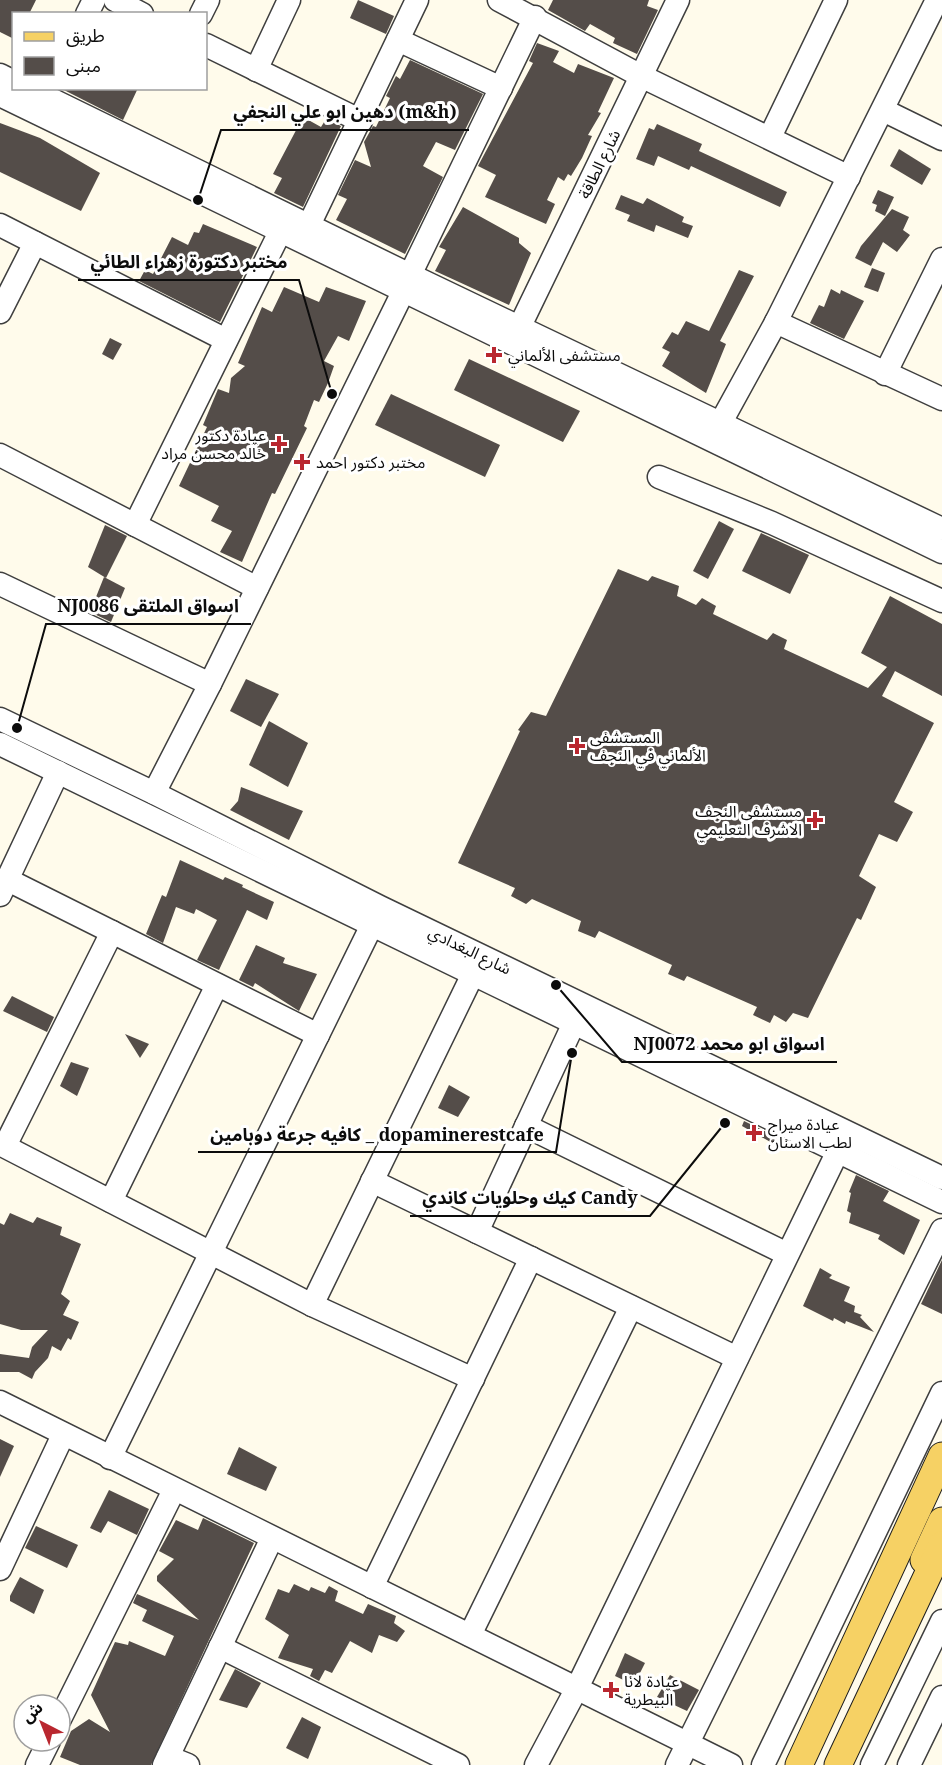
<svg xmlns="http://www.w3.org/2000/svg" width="942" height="1765" font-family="'Noto Serif','Noto Sans Arabic',serif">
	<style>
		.building { fill: #544d49 }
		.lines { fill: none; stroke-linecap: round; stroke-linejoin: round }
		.minor-casing { stroke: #3f3f3f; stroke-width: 25 }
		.major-casing { stroke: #1d1d1d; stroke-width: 29 }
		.minor { stroke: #fff; stroke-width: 22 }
		.major { stroke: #f6d164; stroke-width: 27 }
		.poi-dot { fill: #b9272f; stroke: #fff; stroke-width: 2 }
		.labels { text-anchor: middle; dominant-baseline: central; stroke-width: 6; stroke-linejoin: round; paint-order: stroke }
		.street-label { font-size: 16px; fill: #0c0c0c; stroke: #fff }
		.poi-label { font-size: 16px; fill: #0c0c0c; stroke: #fff; text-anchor: start }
		.leader { fill: none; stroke: #0c0c0c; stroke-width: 2 }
		.callout-dot { fill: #0c0c0c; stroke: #fff; stroke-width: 2 }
		.callout-label { font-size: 18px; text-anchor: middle; font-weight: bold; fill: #0c0c0c; stroke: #fff; stroke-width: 6; stroke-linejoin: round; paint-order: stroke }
	</style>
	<rect width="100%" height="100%" fill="#fffbeb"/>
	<!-- building -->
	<g class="building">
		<path d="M 0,0 L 36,0 L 29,14 L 14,14 L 14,39 L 0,32 Z"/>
		<path d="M 358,0 L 394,16 L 386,34 L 350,18 Z"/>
		<path d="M 553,0 L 649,0 L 647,6 L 658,10 L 637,54 L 613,43 L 615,38 L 590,24 L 585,31 L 548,10 Z"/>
		<path d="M 537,43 L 559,51 L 553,62 L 574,73 L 578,64 L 614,78 L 598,112 L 601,113 L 588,135 L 592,136 L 582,158 L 571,176 L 568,174 L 564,181 L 558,177 L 547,200 L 555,204 L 546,224 L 485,197 L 496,175 L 478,166 L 533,63 L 529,61 Z"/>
		<path d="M 410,60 L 483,94 L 455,150 L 436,142 L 423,166 L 443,177 L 405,254 L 336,220 L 347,199 L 338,195 L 355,160 L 371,167 L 364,142 L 373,126 L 376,127 L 390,98 L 386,96 L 396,76 L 400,79 Z"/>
		<path d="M 60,88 L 138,88 L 123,120 Z"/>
		<path d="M 303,117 L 321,127 L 326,119 L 341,126 L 303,207 L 274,193 L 282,178 L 273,174 Z"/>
		<path d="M 0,123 L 40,138 L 100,173 L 81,211 L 0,172 Z"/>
		<path d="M 657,124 L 702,144 L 699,151 L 787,192 L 780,207 L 691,166 L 689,170 L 658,156 L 654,166 L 636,159 L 649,128 L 654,130 Z"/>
		<path d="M 899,149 L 931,169 L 922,185 L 890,166 Z"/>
		<path d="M 878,190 L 894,197 L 885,216 L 875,211 L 877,205 L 872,203 Z"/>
		<path d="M 621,195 L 643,204 L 647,198 L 684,217 L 682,222 L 693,226 L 688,238 L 656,225 L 654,232 L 627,221 L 630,215 L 615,209 Z"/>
		<path d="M 463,207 L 519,238 L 519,243 L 531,253 L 509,305 L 435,271 L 446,250 L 439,247 Z"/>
		<path d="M 892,209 L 909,217 L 903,230 L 910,235 L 897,252 L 883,242 L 871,266 L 855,258 L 861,246 Z"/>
		<path d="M 203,224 L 257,247 L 220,322 L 139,281 L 145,270 L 153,274 L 172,237 L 188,245 L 194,232 L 199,233 Z"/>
		<path d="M 872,268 L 885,273 L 878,292 L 864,287 Z"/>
		<path d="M 739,270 L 754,276 L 720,341 L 726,344 L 706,393 L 662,366 L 670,352 L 662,348 L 672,332 L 678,335 L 686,321 L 709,331 Z"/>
		<path d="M 284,287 L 319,302 L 326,287 L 366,301 L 349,341 L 338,336 L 324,361 L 334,366 L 328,383 L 319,402 L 314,400 L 304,426 L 307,428 L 275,494 L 272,493 L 242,562 L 220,552 L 232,531 L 211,521 L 219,506 L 179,486 L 207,427 L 203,425 L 218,389 L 229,393 L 231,378 L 245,366 L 238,363 L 262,307 L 272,312 Z"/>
		<path d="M 831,289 L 840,294 L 841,290 L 864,301 L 844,339 L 810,323 L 819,305 L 824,307 Z"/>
		<path d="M 110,338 L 122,344 L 113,360 L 102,354 Z"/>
		<path d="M 469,359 L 580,411 L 563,442 L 454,390 Z"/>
		<path d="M 391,394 L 500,445 L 485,477 L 375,425 Z"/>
		<path d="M 719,521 L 734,529 L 708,579 L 693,571 Z"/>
		<path d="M 105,525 L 127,536 L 106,578 L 88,567 Z"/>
		<path d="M 761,533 L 809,555 L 790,594 L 742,571 Z"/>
		<path d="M 618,569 L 648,581 L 652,576 L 679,586 L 677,596 L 696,605 L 702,598 L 716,606 L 713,614 L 767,640 L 773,633 L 787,640 L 784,649 L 868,688 L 887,667 L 861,653 L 890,596 L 942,624 L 942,696 L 895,671 L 882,696 L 934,723 L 894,802 L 913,812 L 897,842 L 879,834 L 859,876 L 876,887 L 861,920 L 857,918 L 808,1018 L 793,1013 L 786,1022 L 774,1015 L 770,1023 L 753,1015 L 757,1007 L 687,976 L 684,981 L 668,974 L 672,965 L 599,931 L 595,938 L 578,931 L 581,921 L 532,899 L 526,904 L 511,896 L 515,888 L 458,863 L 520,731 L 518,730 L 531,712 L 546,716 Z"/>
		<path d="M 104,577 L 125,588 L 111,622 L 90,612 Z"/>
		<path d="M 246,679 L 279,694 L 261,727 L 230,711 Z"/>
		<path d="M 269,721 L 308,743 L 288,787 L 249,765 Z"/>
		<path d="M 241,787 L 303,811 L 289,840 L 230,810 L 238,801 Z"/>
		<path d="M 180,860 L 223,880 L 225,877 L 243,885 L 242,887 L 274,902 L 267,920 L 247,910 L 219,970 L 197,960 L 217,920 L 196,909 L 194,914 L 176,907 L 163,943 L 146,934 L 162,895 L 166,897 Z"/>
		<path d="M 256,945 L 285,958 L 283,963 L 317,974 L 299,1011 L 255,983 L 253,987 L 239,980 Z"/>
		<path d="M 12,996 L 54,1017 L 47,1032 L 3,1011 Z"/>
		<path d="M 125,1034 L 149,1044 L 140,1058 Z"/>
		<path d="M 71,1062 L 89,1068 L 77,1096 L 60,1086 Z"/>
		<path d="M 449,1085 L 470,1097 L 458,1117 L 438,1108 Z"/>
		<path d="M 744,1121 L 777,1137 L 774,1144 L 742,1126 Z"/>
		<path d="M 856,1175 L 889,1191 L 883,1201 L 920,1220 L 904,1255 L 878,1239 L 880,1235 L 849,1223 L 851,1213 L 847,1211 L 851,1193 L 849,1192 Z"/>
		<path d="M 10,1213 L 33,1223 L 37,1217 L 62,1227 L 60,1235 L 81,1244 L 61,1294 L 70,1301 L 63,1315 L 79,1322 L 71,1340 L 68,1338 L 61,1351 L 52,1346 L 48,1358 L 35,1372 L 32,1379 L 19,1372 L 0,1372 L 0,1354 L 29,1358 L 32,1347 L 48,1330 L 21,1330 L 0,1324 L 0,1223 L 4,1225 Z"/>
		<path d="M 942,1260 L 942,1314 L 921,1304 Z"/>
		<path d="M 820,1268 L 832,1275 L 829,1278 L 850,1287 L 844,1301 L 855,1306 L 854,1312 L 862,1315 L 860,1317 L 874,1332 L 846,1321 L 845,1324 L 834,1318 L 833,1321 L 803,1306 Z"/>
		<path d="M 0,1439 L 14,1446 L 0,1477 Z"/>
		<path d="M 239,1447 L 277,1467 L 266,1491 L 227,1474 Z"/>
		<path d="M 109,1490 L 149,1509 L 137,1535 L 108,1521 L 101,1533 L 90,1528 Z"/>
		<path d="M 203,1518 L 254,1543 L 151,1765 L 80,1765 L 60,1757 L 71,1731 L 89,1719 L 110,1732 L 91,1695 L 115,1642 L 128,1645 L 129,1641 L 165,1656 L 174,1636 L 142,1621 L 147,1610 L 133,1603 L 137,1594 L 199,1620 L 157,1581 L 157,1576 L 174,1559 L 159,1551 L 176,1520 L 198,1530 Z"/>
		<path d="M 36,1526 L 78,1545 L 67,1568 L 25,1548 Z"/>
		<path d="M 20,1577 L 44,1590 L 34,1614 L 10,1601 L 10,1596 Z"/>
		<path d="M 294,1584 L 309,1591 L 311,1587 L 325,1593 L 329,1586 L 338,1591 L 335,1601 L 363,1614 L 368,1604 L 396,1616 L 394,1623 L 405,1631 L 397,1642 L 379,1635 L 372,1653 L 350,1641 L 332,1673 L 325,1670 L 319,1681 L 310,1676 L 313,1669 L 278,1658 L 289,1635 L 265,1619 L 278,1589 L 289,1593 Z"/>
		<path d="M 625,1653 L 645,1663 L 634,1685 L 615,1676 Z"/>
		<path d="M 235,1669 L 261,1683 L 247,1708 L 219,1700 Z"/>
		<path d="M 670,1675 L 699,1690 L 687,1711 L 657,1697 Z"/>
		<path d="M 302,1717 L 321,1727 L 308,1759 L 286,1748 Z"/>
	</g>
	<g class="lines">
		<!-- minor casing -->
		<g class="minor-casing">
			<g id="minor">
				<path d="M 115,0 L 142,14"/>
				<path d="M 499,0 L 641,76 L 849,177"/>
				<path d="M 87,14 L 94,0"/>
				<path d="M 201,14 L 208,0"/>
				<path d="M 398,40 L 501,88"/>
				<path d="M 206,45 L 361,121"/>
				<path d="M 256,70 L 289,0"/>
				<path d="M 0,75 L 14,82"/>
				<path d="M 28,88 L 410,275 L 942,529"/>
				<path d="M 0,95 L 942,552"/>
				<path d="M 883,110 L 942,139"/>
				<path d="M 770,137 L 836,0"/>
				<path d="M 0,225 L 226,340"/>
				<path d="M 309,225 L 417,0"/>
				<path d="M 410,275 L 535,17"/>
				<path d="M 0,312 L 35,243"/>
				<path d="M 776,322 L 942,399"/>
				<path d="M 519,328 L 678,0"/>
				<path d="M 885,374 L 942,259"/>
				<path d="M 720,424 L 776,322 L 937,0"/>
				<path d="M 0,455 L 257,588"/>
				<path d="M 659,477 L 772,523 L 942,601"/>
				<path d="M 135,525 L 280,232"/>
				<path d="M 0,584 L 210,684"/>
				<path d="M 0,719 L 154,793 L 380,907 L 942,1178"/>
				<path d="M 0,744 L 942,1202"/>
				<path d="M 154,793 L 210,684 L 403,292"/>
				<path d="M 8,880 L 318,1035"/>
				<path d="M 0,895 L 58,772"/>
				<path d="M 526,1126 L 787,1254"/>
				<path d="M 0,1144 L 312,1305 L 473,1379"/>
				<path d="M 5,1146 L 112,932"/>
				<path d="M 372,1181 L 737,1358"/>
				<path d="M 111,1201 L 217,985"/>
				<path d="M 477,1232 L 574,1023"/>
				<path d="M 312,1305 L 473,974"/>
				<path d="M 0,1402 L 731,1765"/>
				<path d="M 110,1458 L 372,925"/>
				<path d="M 0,1569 L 63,1435"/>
				<path d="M 372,1587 L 531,1258"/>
				<path d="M 470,1635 L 631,1307"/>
				<path d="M 220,1647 L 458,1765"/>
				<path d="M 60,1719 L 174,1490"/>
				<path d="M 168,1757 L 188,1765"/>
				<path d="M 37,1765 L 49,1741"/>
				<path d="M 164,1765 L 272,1538"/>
				<path d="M 536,1765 L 577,1688 L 838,1151"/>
				<path d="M 677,1765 L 942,1230"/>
				<path d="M 763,1765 L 942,1393"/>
				<path d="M 872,1765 L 942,1621"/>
				<path d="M 909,1765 L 942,1697"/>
			</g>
		</g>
		<!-- major casing -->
		<g class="major-casing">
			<g id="major">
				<path d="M 924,1560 L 942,1521"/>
				<path d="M 799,1765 L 942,1456"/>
				<path d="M 838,1765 L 942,1545"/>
			</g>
		</g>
		<!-- minor -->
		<use href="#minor" class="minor"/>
		<!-- major -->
		<use href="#major" class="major"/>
	</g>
	<!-- markers -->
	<g class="poi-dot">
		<path d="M491 346h6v6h6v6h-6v6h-6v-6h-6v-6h6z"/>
		<path d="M276 435h6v6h6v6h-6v6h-6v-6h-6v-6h6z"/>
		<path d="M299 453h6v6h6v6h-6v6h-6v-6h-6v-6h6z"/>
		<path d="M574 737h6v6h6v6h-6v6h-6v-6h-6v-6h6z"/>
		<path d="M812 811h6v6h6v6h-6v6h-6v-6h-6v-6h6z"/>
		<path d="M751 1124h6v6h6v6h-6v6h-6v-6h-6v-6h6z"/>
		<path d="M608 1681h6v6h6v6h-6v6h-6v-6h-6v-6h6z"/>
	</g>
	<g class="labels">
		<!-- street labels -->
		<g class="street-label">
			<text transform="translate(599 164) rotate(-64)">شارع الطاقة</text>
			<text transform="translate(470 950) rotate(26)">شارع البغدادي</text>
		</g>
		<!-- poi labels -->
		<g class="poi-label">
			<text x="508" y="355">مستشفى الألماني</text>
			<text x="266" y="435" text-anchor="end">عيادة دكتور<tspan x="266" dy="18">خالد محسن مراد</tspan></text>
			<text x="316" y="462">مختبر دكتور احمد</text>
			<text x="590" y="737">المستشفى<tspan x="590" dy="18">الألماني في النجف</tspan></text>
			<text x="802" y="811" text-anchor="end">مستشفى النجف<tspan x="802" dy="18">الاشرف التعليمي</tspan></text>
			<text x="768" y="1124">عيادة ميراج<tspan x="768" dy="18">لطب الاسنان</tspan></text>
			<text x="624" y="1681">عيادة لانا<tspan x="624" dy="18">البيطرية</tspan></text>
		</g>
	</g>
	<!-- callouts -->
	<path class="leader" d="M198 200L221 130H469M332 394L299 280H78M17 728L46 624H251M556 985L622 1062H837M572 1053L556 1152H198M725 1123L650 1216H410"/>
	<g class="callout-dot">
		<circle cx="198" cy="200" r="6"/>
		<circle cx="332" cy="394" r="6"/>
		<circle cx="17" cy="728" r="6"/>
		<circle cx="556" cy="985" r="6"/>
		<circle cx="572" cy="1053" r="6"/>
		<circle cx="725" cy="1123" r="6"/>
	</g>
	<g class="callout-label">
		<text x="345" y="118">دهين ابو علي النجفي (m&amp;h)</text>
		<text x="189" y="268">مختبر دكتورة زهراء الطائي</text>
		<text x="148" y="612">NJ0086 اسواق الملتقى</text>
		<text x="729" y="1050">NJ0072 اسواق ابو محمد</text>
		<text x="377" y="1141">كافيه جرعة دوبامين _ dopaminerestcafe</text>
		<text x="530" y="1204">كيك وحلويات كاندي Candy</text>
	</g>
	<!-- legend -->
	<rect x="12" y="12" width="195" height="78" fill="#ffffff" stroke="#9e9e9e" stroke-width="1.5"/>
	<rect x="24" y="32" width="30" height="9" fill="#f6d164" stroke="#9e9e9e" stroke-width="1.5"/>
	<text x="66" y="42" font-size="18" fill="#0c0c0c">طريق</text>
	<rect x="24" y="57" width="30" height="18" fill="#544d49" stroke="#9e9e9e" stroke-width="1.5"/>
	<text x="66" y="72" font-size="18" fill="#0c0c0c">مبنى</text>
	<!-- north arrow -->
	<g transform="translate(42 1723) rotate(318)"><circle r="28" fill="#ffffff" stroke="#9e9e9e" stroke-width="1.5"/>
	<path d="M0-4.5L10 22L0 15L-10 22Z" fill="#b9272f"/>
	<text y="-9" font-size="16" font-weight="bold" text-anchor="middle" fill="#0c0c0c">ش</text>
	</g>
</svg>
